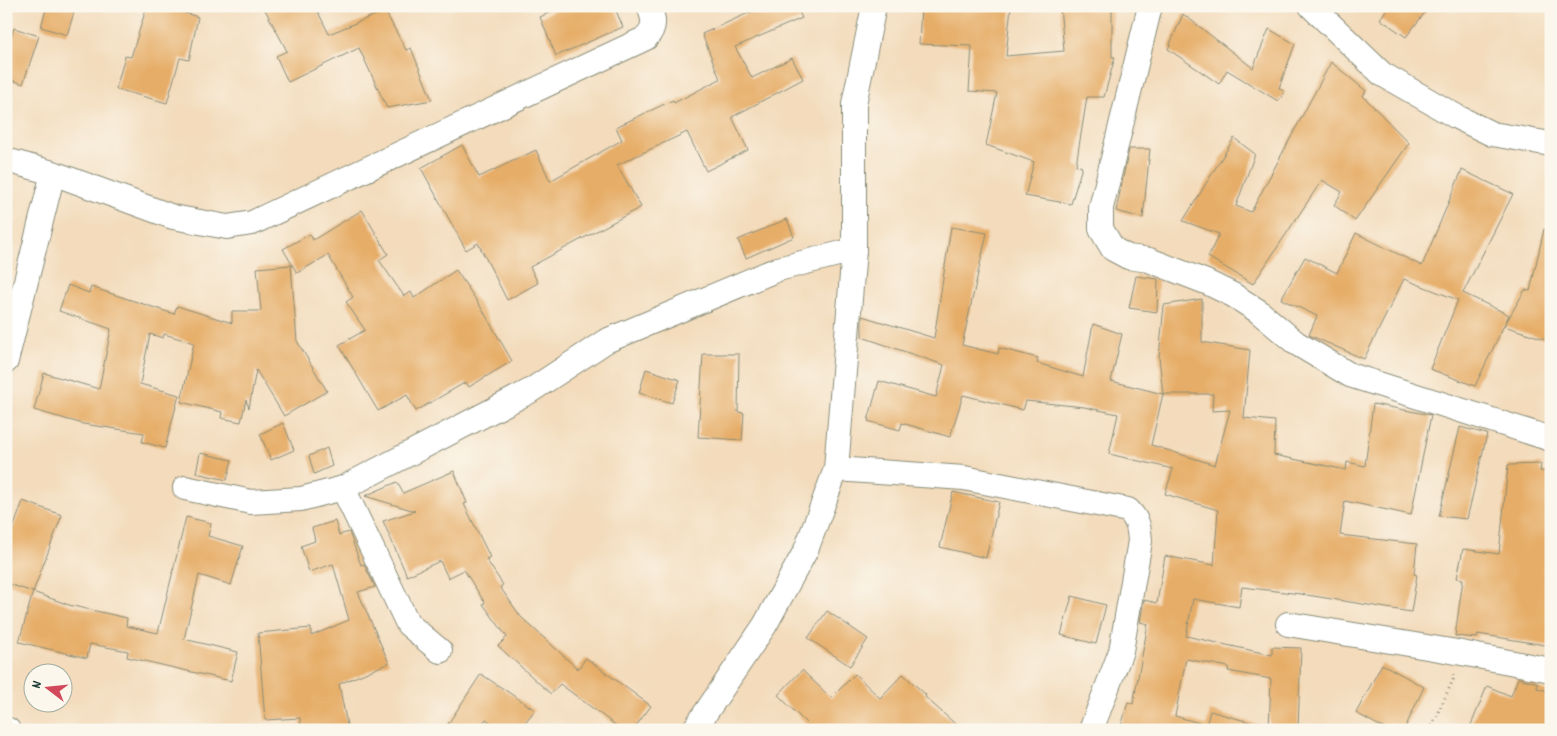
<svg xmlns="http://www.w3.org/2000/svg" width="1557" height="736" font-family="Dekko,sans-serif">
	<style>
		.building { fill: #e6ad68; fill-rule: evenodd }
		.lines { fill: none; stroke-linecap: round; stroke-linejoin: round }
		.minor-casing { stroke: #898c78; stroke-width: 26 }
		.path { stroke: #898c78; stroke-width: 3; stroke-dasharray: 1 4; stroke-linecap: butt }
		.minor { stroke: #fff; stroke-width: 24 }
	</style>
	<rect width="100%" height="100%" fill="#fbf7ec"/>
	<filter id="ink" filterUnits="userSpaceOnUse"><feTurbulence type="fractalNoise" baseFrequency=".02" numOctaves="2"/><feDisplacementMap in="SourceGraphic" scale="10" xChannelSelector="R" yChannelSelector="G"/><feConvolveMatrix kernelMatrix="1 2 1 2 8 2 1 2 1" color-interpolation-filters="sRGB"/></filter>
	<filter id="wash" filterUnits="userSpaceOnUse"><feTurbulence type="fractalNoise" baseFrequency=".0096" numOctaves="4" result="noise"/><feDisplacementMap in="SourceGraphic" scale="20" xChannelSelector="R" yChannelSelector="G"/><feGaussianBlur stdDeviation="1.12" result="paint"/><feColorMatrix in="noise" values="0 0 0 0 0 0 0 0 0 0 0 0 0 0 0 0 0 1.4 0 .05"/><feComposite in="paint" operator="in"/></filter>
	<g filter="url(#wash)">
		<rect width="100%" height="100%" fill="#f3dbbb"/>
		<g id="blocks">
			<!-- building -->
			<g class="building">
				<path d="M 47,6 L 76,6 L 67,35 L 41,27 Z"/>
				<path d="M 147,6 L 162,6 L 198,17 L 189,60 L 180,58 L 167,103 L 116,89 L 125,56 L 131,57 Z"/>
				<path d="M 263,6 L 315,6 L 329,34 L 385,11 L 406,50 L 411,48 L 432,100 L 387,108 L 359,48 L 288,82 L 276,56 L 287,51 Z"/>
				<path d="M 564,6 L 614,6 L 623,27 L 556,56 L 540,17 Z"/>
				<path d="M 764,6 L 796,6 L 802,18 L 735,47 L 752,78 L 792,58 L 803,79 L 732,117 L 748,150 L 706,171 L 687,132 L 617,165 L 641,207 L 530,267 L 538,283 L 507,300 L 478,243 L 466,250 L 421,168 L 462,145 L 479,177 L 536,150 L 550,181 L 622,140 L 616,127 L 673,100 L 674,103 L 720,79 L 702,34 Z"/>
				<path d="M 921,6 L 1011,6 L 1006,56 L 1064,51 L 1060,6 L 1112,6 L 1112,57 L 1115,57 L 1104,97 L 1087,97 L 1076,165 L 1082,167 L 1071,204 L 1025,196 L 1034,162 L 986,145 L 997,93 L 969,91 L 972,46 L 919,44 Z"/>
				<path d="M 1389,6 L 1430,6 L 1406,37 L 1380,19 Z"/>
				<path d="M 1183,14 L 1253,68 L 1269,29 L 1295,44 L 1279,88 L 1285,92 L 1278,101 L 1227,70 L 1219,84 L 1168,49 Z"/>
				<path d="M 14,28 L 39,36 L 23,84 L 6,78 L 6,53 Z"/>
				<path d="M 1331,62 L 1366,91 L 1363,96 L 1409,143 L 1355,221 L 1334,205 L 1342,192 L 1322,180 L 1253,284 L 1208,257 L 1219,234 L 1183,221 L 1234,138 L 1255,154 L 1236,206 L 1251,212 Z"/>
				<path d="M 1129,149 L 1150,149 L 1143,218 L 1116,211 Z"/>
				<path d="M 1462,170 L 1513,194 L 1463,293 L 1509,315 L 1475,386 L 1430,369 L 1458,300 L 1404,279 L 1364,359 L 1309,335 L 1317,316 L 1281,299 L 1305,257 L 1337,273 L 1356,233 L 1422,266 Z"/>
				<path d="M 362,210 L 388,254 L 379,260 L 404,296 L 411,292 L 414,298 L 456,270 L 482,309 L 512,361 L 469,387 L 466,382 L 416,411 L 407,395 L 378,411 L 339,345 L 365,330 L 346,302 L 353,297 L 328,255 L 297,273 L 283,249 L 310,234 L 313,240 Z"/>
				<path d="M 787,219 L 794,237 L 746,258 L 738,240 Z"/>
				<path d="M 951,227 L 987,233 L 962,345 L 998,354 L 999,348 L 1038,358 L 1037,363 L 1083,377 L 1093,324 L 1122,334 L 1111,381 L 1163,394 L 1159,357 L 1164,305 L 1202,299 L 1202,342 L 1250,350 L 1244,418 L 1275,421 L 1274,455 L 1346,470 L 1347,462 L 1365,466 L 1373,404 L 1431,415 L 1411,515 L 1345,501 L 1340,535 L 1417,544 L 1414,574 L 1417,575 L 1411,612 L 1301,594 L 1242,587 L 1239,607 L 1193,599 L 1186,636 L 1272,655 L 1272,647 L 1301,648 L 1298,730 L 1269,730 L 1271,679 L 1228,671 L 1229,667 L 1186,659 L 1175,716 L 1206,725 L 1205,730 L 1210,711 L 1260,725 L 1260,730 L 1120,730 L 1128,702 L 1133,704 L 1148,624 L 1140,622 L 1144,600 L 1157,603 L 1165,556 L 1214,565 L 1218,510 L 1165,494 L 1173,469 L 1109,454 L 1118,414 L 1084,407 L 1026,401 L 1023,410 L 963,395 L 950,437 L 902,423 L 900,430 L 868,421 L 879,381 L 936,397 L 944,365 L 862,337 L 862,316 L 934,338 ZM 1163,394 L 1213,394 L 1212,411 L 1230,410 L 1215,465 L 1151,445 Z"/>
				<path d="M 1544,229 L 1551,230 L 1551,341 L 1504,326 L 1525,290 L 1530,291 Z"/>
				<path d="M 291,265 L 297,341 L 327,391 L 284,416 L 256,370 L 249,408 L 246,400 L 241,422 L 221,418 L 222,412 L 181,402 L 194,343 L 164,334 L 163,338 L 150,334 L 140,384 L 179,395 L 165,448 L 142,442 L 144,433 L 83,424 L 34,410 L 44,373 L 99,389 L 111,329 L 59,311 L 68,285 L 89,293 L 91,287 L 174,314 L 177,306 L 232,323 L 232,311 L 261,311 L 257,268 Z"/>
				<path d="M 1136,276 L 1158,279 L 1157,312 L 1129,308 Z"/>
				<path d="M 703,354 L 739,354 L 738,412 L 744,413 L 742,440 L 698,437 Z"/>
				<path d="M 646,369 L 680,380 L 672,403 L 639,393 Z"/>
				<path d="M 283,423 L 294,450 L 271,460 L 260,434 Z"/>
				<path d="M 1460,427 L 1487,434 L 1467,519 L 1439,516 Z"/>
				<path d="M 327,448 L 332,466 L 314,474 L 309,456 Z"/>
				<path d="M 200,453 L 232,460 L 227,480 L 196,473 Z"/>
				<path d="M 1541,464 L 1540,471 L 1551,472 L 1551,646 L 1478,634 L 1477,638 L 1455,636 L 1463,579 L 1457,578 L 1463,549 L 1499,554 L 1508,465 Z"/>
				<path d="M 454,471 L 467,503 L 464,504 L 490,557 L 486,559 L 503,585 L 500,587 L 521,617 L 578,669 L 586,658 L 651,706 L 633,730 L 622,730 L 560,684 L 551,694 L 498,646 L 507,637 L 483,604 L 485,603 L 464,570 L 448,578 L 440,561 L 407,576 L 383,521 L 415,511 L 365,496 L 397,482 L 403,493 Z"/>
				<path d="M 953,492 L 999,502 L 986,558 L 940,547 Z"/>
				<path d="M 23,501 L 62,515 L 33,592 L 6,583 L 6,548 Z"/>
				<path d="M 186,517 L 211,523 L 208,536 L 243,546 L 231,585 L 199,575 L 184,639 L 238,652 L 231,681 L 127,657 L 128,651 L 90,644 L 87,658 L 19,642 L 33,592 L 69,605 L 127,618 L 126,626 L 158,633 Z"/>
				<path d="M 335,521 L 339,535 L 349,532 L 361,565 L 364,564 L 375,587 L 358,592 L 389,663 L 339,684 L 348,730 L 302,730 L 300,718 L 265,720 L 258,633 L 311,628 L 311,636 L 349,620 L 333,564 L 309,572 L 301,546 L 315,541 L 312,528 Z"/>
				<path d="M 1072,596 L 1106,605 L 1096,644 L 1061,635 Z"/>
				<path d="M 827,611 L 868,639 L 850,666 L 808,638 Z"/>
				<path d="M 1382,664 L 1424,687 L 1404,730 L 1387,730 L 1356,713 Z"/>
				<path d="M 802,670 L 831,698 L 855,674 L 880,698 L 903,674 L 926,695 L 925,697 L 962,730 L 813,730 L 778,695 Z"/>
				<path d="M 481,674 L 535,710 L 519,730 L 500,730 L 486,719 L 479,730 L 444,730 Z"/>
				<path d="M 1518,678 L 1538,683 L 1537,688 L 1551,692 L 1551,730 L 1469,730 L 1487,686 L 1511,696 Z"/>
			</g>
		</g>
	</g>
	<g filter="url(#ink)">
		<use href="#blocks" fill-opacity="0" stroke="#898c78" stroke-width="1"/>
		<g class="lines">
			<!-- minor casing -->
			<g class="minor-casing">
				<g id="minor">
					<path d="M 1150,6 L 1101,208 L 1101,229 L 1113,249 L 1128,257 L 1149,260 L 1206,282 L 1233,295 L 1258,311 L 1296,343 L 1350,375 L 1551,439"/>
					<path d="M 1311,6 L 1382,74 L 1457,117 L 1492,134 L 1551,144"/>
					<path d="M 6,160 L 53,173 L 173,217 L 227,227 L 252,223 L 646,38 C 656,27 654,19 649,6"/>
					<path d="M 6,361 L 53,173"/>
					<path d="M 836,469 L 964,478 L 1128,510 C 1138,520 1139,527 1140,541 L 1121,651 L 1091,730"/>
					<path d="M 185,488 L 251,502 L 301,499 L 343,488 L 530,391 L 606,341 L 778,269 L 854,250"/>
					<path d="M 343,488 L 408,624 L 440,651"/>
					<path d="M 1288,624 L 1451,651 L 1551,670"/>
					<path d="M 6,729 L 8,730"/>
					<path d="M 694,730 L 765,625 L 806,550 L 836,469 L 854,250 L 854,104 L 874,6"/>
				</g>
			</g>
			<!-- path -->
			<path class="path" d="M 1430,730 L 1453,680 L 1454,673"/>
			<!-- minor -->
			<use href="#minor" class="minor"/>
		</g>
	</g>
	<!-- margin -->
	<rect width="1557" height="736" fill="none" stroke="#fbf7ec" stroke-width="25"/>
	<!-- north arrow -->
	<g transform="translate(48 688) rotate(286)"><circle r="24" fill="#fbf7ec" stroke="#a3ada2"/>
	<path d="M0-4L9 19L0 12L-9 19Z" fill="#d1495b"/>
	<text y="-8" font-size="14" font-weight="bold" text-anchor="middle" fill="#1f3d34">N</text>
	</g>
</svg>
